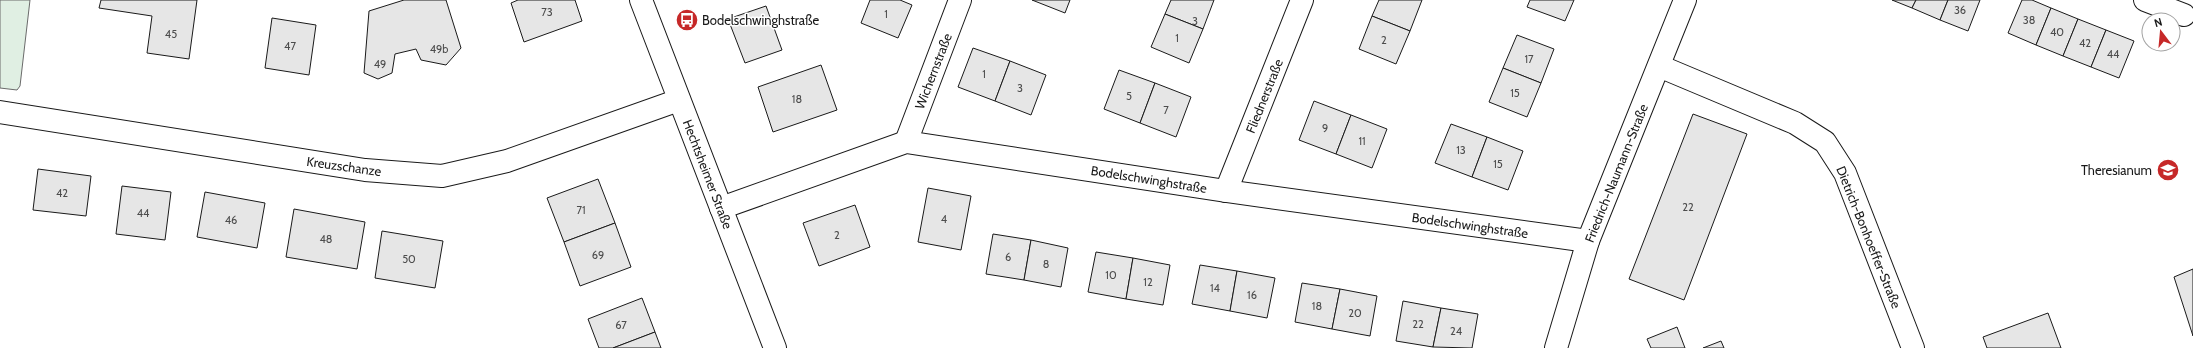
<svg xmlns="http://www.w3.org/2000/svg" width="2193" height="348" font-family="Cabin,sans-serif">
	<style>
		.green { fill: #e0efe3; stroke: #6a6a6a }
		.building { fill: #e6e6e6; stroke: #1a1a1a }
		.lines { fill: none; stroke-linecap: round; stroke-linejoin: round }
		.minor-casing { stroke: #1a1a1a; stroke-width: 24 }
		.tertiary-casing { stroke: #1a1a1a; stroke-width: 24 }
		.minor { stroke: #fff; stroke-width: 22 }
		.tertiary { stroke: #fff; stroke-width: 22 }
		.labels { text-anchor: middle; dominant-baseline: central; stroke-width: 3; stroke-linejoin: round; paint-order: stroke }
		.number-label { font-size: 11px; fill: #4d4d4d }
		.poi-label { font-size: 13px; fill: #1a1a1a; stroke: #fff; text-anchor: start }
		.street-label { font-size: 13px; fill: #1a1a1a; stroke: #fff }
	</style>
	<rect width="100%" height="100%" fill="#fff"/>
	<!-- green -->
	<path class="green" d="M 0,0 L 30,0 L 20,86 L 17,90 L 0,88 Z"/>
	<!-- building -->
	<g class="building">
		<path d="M 101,0 L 197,0 L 189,59 L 147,53 L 152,16 L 99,8 Z"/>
		<path d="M 404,0 L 446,0 L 461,48 L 446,65 L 421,60 L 416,49 L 395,54 L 392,73 L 378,79 L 364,73 L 369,11 Z"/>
		<path d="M 518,0 L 575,0 L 582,21 L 524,42 L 511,3 Z"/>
		<path d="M 870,0 L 900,0 L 912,5 L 898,38 L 861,23 Z"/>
		<path d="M 1032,0 L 1070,0 L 1065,13 Z"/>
		<path d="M 1171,0 L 1214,0 L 1203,29 L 1165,14 Z"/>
		<path d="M 1379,0 L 1422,0 L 1410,31 L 1372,16 Z"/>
		<path d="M 1530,0 L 1574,0 L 1565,21 L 1527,7 Z"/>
		<path d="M 1892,0 L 1916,0 L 1912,8 Z"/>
		<path d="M 1916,0 L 1948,0 L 1940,20 L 1912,8 Z"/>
		<path d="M 1948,0 L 1980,0 L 1968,31 L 1940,20 Z"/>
		<path d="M 2022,0 L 2032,0 L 2051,8 L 2036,45 L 2008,33 Z"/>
		<path d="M 766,6 L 782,50 L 745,63 L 728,19 Z"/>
		<path d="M 2051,8 L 2078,19 L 2063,56 L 2036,45 Z"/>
		<path d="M 1165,14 L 1203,29 L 1189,63 L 1151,47 Z"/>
		<path d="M 1372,16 L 1410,31 L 1396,64 L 1359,49 Z"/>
		<path d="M 272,18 L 316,25 L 309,75 L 265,68 Z"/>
		<path d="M 2078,19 L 2106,30 L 2091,67 L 2063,56 Z"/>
		<path d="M 2106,30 L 2134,41 L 2119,78 L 2091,67 Z"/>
		<path d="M 1517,35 L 1554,49 L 1541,83 L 1503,68 Z"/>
		<path d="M 973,48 L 1010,61 L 995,101 L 958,87 Z"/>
		<path d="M 1010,61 L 1046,75 L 1031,115 L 995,101 Z"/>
		<path d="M 821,65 L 837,110 L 773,132 L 758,87 Z"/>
		<path d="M 1503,68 L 1541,83 L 1527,117 L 1489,102 Z"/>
		<path d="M 1119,70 L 1155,83 L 1140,123 L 1104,109 Z"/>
		<path d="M 1155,83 L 1191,97 L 1176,137 L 1140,123 Z"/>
		<path d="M 1314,101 L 1351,115 L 1336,154 L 1299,140 Z"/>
		<path d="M 1693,114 L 1747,134 L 1684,300 L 1629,279 Z"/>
		<path d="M 1351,115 L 1387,129 L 1372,168 L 1336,154 Z"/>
		<path d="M 1451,124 L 1487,137 L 1472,177 L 1435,163 Z"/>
		<path d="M 1487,137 L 1523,151 L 1508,190 L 1472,177 Z"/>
		<path d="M 38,169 L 91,176 L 86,216 L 33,210 Z"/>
		<path d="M 598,179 L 615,223 L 564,242 L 547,198 Z"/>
		<path d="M 122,186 L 171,192 L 165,240 L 116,234 Z"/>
		<path d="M 928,188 L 971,196 L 961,250 L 918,242 Z"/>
		<path d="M 205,192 L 265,203 L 257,248 L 197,237 Z"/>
		<path d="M 855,205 L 870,247 L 819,266 L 803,223 Z"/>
		<path d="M 294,209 L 365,222 L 357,269 L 286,257 Z"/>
		<path d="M 615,223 L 631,267 L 580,286 L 564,242 Z"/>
		<path d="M 382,231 L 443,241 L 435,288 L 375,278 Z"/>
		<path d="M 993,234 L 1031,240 L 1024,280 L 986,274 Z"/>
		<path d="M 1031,240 L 1068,248 L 1061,287 L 1024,280 Z"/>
		<path d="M 1096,252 L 1133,258 L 1126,299 L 1088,292 Z"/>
		<path d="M 1133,258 L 1170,265 L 1163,305 L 1126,299 Z"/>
		<path d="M 1200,265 L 1237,271 L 1230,311 L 1192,304 Z"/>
		<path d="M 2193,269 L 2193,336 L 2174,277 Z"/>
		<path d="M 1237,271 L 1275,278 L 1267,318 L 1230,311 Z"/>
		<path d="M 1302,283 L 1340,289 L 1332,329 L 1295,322 Z"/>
		<path d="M 1340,289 L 1377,296 L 1370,336 L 1332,329 Z"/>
		<path d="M 642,298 L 655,332 L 613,348 L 599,348 L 588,319 Z"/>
		<path d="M 1403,301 L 1441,308 L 1433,347 L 1396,341 Z"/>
		<path d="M 1441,308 L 1478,314 L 1472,348 L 1433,347 Z"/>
		<path d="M 2048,313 L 2061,348 L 1987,348 L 1983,337 Z"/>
		<path d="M 1677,327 L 1685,348 L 1651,348 L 1647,339 Z"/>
		<path d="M 655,332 L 661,348 L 613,348 Z"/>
		<path d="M 1721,341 L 1724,348 L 1703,348 Z"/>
	</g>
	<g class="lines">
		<!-- minor casing -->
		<g class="minor-casing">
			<g id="minor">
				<path d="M 2145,0 L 2184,15"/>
				<path d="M 1659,66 L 1795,123 L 1825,142 L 1845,173 L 1913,348"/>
				<path d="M 0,112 L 365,170 L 442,176 L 507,161 L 679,100"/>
				<path d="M 906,142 L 960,0"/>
				<path d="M 1226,191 L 1302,0"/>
				<path d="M 721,208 L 906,142 L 1226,191 L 1588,241"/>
				<path d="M 1556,348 L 1588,241 L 1685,0"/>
			</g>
		</g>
		<!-- tertiary casing -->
		<g class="tertiary-casing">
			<path id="tertiary" d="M 641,0 L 775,348"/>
		</g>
		<!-- minor -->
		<use href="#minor" class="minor"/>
		<!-- tertiary -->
		<use href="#tertiary" class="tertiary"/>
	</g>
	<!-- icons -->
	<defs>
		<g id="bus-disc" transform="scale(1.15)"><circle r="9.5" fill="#c62828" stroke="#fff"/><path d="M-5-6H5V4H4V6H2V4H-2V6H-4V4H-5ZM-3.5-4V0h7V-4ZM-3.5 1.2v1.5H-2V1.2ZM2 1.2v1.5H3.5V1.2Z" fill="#fff"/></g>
		<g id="school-disc" transform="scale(1.15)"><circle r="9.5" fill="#c62828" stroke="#fff"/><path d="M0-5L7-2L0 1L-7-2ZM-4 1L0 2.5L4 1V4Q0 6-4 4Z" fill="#fff"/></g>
	</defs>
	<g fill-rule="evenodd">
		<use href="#bus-disc" x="687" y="20"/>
		<use href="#school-disc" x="2168" y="170"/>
	</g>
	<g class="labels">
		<!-- number labels -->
		<g class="number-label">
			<text x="1960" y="10">36</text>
			<text x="547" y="12">73</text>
			<text x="886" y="14">1</text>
			<text x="2029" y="20">38</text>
			<text x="1195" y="21">3</text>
			<text x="2057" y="32">40</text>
			<text x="171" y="34">45</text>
			<text x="1177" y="38">1</text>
			<text x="1384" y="40">2</text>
			<text x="2085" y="43">42</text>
			<text x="290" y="46">47</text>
			<text x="439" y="49">49b</text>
			<text x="2113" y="54">44</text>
			<text x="1529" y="59">17</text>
			<text x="380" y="64">49</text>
			<text x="984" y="74">1</text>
			<text x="1020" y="88">3</text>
			<text x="1515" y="93">15</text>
			<text x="1129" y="96">5</text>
			<text x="797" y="99">18</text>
			<text x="1166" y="110">7</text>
			<text x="1325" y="128">9</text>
			<text x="1362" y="141">11</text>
			<text x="1461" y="150">13</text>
			<text x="1498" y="164">15</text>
			<text x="62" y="193">42</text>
			<text x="1688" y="207">22</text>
			<text x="581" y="210">71</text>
			<text x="143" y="213">44</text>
			<text x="944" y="219">4</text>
			<text x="231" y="220">46</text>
			<text x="837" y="235">2</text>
			<text x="326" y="239">48</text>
			<text x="598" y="255">69</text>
			<text x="1008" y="257">6</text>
			<text x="409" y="259">50</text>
			<text x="1046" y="264">8</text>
			<text x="1111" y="275">10</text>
			<text x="1148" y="282">12</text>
			<text x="1215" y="288">14</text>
			<text x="1252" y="295">16</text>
			<text x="1317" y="306">18</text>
			<text x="1355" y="313">20</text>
			<text x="1418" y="324">22</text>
			<text x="621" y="325">67</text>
			<text x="1456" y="331">24</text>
		</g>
		<!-- poi labels -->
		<g class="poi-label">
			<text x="702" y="20">Bodelschwinghstraße</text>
			<text x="2152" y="170" text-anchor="end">Theresianum</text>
		</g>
		<!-- street labels -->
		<g class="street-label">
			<text transform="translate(933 71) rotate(-69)">Wichernstraße</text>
			<text transform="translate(1264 96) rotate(-68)">Fliednerstraße</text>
			<text transform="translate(344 166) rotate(8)">Kreuzschanze</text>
			<text transform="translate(1616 173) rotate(-68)">Friedrich-Naumann-Straße</text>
			<text transform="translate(708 174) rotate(69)">Hechtsheimer Straße</text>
			<text transform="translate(1149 179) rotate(9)">Bodelschwinghstraße</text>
			<text transform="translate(1470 225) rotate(8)">Bodelschwinghstraße</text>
			<text transform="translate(1869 237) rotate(68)">Dietrich-Bonhoeffer-Straße</text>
		</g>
	</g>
	<!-- north arrow -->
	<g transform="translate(2161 32) rotate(344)"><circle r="19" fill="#ffffff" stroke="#a3a3a3"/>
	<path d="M0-3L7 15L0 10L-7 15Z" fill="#c62828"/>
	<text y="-6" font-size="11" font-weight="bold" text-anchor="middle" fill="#1a1a1a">N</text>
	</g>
</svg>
